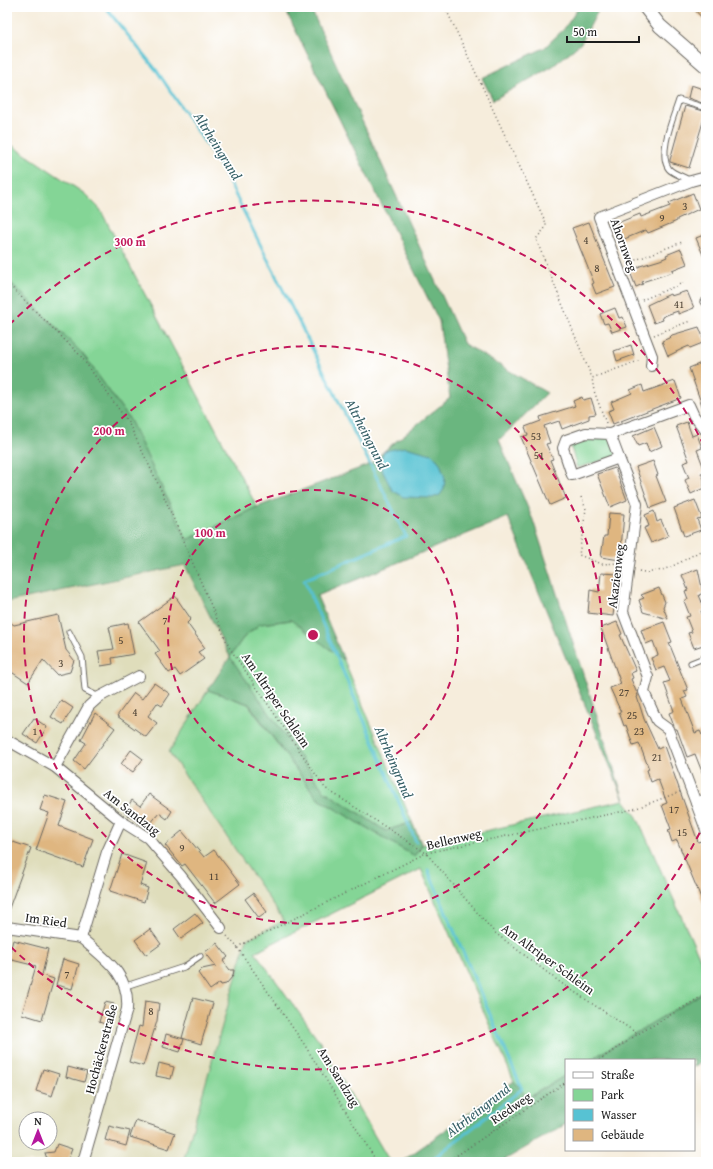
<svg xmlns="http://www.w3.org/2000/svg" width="713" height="1169" font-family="'Gentium Book Plus',serif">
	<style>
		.built { fill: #dfddbb; fill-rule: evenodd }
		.green { fill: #84d596; stroke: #507859 }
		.forest { fill: #6bb67f; stroke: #44694e }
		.water { fill: #57c2d3; stroke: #3a6f78 }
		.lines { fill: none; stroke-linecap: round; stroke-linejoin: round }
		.stream { stroke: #57c2d3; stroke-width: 3 }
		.building { fill: #dfb680 }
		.service-casing { stroke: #68655f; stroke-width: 7 }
		.minor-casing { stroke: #68655f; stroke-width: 12 }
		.tertiary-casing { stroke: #68655f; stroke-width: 15 }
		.path { stroke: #68655f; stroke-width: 1.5; stroke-dasharray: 1 3; stroke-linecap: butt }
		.service { stroke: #fff; stroke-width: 5 }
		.minor { stroke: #fff; stroke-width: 10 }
		.tertiary { stroke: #fff; stroke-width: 13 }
		.ring { fill: none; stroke: #c2185b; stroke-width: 2; stroke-dasharray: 7 5 }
		.labels { text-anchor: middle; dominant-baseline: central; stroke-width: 3.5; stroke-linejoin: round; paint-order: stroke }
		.number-label { font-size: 11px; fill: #4d4235 }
		.street-label { font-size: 13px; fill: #1c1c1c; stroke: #fff }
		.water-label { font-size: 14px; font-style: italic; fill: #345e65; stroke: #fff }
		.centre { fill: #c2185b; stroke: #fff; stroke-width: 2 }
		.ring-label { font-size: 12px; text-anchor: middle; font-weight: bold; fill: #c2185b; stroke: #fff; stroke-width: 3.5; stroke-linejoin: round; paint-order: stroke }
	</style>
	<rect width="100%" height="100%" fill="#fff"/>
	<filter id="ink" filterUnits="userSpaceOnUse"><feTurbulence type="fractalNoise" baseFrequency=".025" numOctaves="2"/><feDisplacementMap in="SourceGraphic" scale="8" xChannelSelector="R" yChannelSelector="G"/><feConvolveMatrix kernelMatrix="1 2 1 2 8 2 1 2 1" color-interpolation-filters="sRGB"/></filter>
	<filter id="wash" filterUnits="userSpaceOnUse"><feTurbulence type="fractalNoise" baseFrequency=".012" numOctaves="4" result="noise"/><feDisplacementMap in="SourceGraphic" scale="16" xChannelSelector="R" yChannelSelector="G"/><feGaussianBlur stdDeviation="0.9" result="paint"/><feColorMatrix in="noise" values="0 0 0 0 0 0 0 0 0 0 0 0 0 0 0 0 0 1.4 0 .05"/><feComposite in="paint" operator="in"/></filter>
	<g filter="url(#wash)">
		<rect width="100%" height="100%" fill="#f6eddc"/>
		<!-- built -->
		<path class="built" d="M 185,565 L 230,657 L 169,752 L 284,921 L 247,939 L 183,1162 L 7,1162 L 7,602 ZM 26,1119 L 50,1119 L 50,1143 L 26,1143 Z"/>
		<!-- green -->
		<g class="green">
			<path d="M 7,142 L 85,194 L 100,209 L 257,507 L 186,540 L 130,420 L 82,353 L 7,279 Z"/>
			<path d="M 593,435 L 610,436 L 617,456 L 577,468 L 570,444 Z"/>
			<path d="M 292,620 L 344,660 L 412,822 L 386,831 L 323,790 L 230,657 L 243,638 L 260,624 Z"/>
			<path d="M 208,690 L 248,704 L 317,798 L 414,856 L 422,845 L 624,800 L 637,817 L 706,972 L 706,991 L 590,1060 L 566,1060 L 566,1075 L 527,1098 L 514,1081 L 421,869 L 255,952 L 318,1039 L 390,1162 L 183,1162 L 247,939 L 284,921 L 169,752 Z"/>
		</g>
		<!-- forest -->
		<g class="forest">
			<path d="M 284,7 L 310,7 L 464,344 L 547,393 L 499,440 L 533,520 L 624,800 L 508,517 L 317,596 L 344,660 L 291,620 L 260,624 L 243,638 L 230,657 L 323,790 L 386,831 L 412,822 L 422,845 L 414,856 L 317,798 L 249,704 L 208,690 L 230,657 L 185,565 L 7,602 L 7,279 L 82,353 L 130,420 L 187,540 L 257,507 L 371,464 L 384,451 L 450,398 L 439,321 Z"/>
			<path d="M 579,7 L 600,7 L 581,43 L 553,66 L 493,100 L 482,78 L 544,48 L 564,29 Z"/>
			<path d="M 706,991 L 706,1058 L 694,1067 L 694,1060 L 590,1060 Z"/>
			<path d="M 566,1075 L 566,1124 L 501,1162 L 401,1162 L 514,1081 L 528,1098 Z"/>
		</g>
		<!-- water -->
		<path class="water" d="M 405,447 L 432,454 L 440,463 L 445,478 L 444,489 L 440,495 L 432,498 L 403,497 L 392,490 L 379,464 L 384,451 Z"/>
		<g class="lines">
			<!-- stream -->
			<g class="stream">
				<path d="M 105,7 L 157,71 L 222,168 L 406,536 L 304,580 L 416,842"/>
				<path d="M 428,870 L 522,1089 L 429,1162"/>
			</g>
		</g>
		<g id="blocks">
			<!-- building -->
			<g class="building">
				<path d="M 692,7 L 706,7 L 706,22 Z"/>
				<path d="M 691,85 L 706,90 L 702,103 L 688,98 Z"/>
				<path d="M 685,106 L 706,112 L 689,168 L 670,162 L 670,160 Z"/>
				<path d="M 693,193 L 699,209 L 677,219 L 677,221 L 648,233 L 646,230 L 622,240 L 615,224 L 640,214 L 641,217 L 670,206 L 669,203 Z"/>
				<path d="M 589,222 L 615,287 L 596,294 L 592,284 L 594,283 L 572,228 Z"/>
				<path d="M 706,234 L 706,262 L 696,238 Z"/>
				<path d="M 681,249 L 687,264 L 672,270 L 673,272 L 642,282 L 643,284 L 636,287 L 630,272 L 637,269 L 637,268 L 640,266 L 660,260 L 667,257 L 666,255 Z"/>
				<path d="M 687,291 L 694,308 L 678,314 L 678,311 L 669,314 L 662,317 L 663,320 L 654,323 L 647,305 L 670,294 L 671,296 Z"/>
				<path d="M 615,308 L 619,318 L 623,317 L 627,327 L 612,332 L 608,323 L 604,324 L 600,314 Z"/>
				<path d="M 699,327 L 705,342 L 690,348 L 689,346 L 682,349 L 668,356 L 662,341 L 669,338 L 672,335 Z"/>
				<path d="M 631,345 L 634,355 L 617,361 L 614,351 Z"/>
				<path d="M 704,362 L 706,366 L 706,417 L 689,368 Z"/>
				<path d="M 675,381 L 681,398 L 613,424 L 608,411 L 614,409 L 611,402 L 632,393 L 630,390 L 642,385 L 644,392 Z"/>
				<path d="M 582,397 L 583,400 L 591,398 L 596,414 L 589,415 L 589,419 L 562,429 L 559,421 L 544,426 L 550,443 L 546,444 L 553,459 L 550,460 L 566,498 L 550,505 L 521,437 L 528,435 L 525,427 L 541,421 L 540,417 L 575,406 L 573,401 Z"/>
				<path d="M 687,422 L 692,436 L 697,434 L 702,448 L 697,450 L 705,471 L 701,473 L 704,479 L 704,488 L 691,494 L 685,480 L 689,478 L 683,463 L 689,461 L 676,426 Z"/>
				<path d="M 654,427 L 662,446 L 649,452 L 646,443 L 638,446 L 633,436 Z"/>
				<path d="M 653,461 L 658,475 L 656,476 L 666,502 L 650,508 L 636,467 Z"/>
				<path d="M 615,468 L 627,500 L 610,507 L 597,474 Z"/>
				<path d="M 695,500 L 702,518 L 697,519 L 701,530 L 684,536 L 674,508 Z"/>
				<path d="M 654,511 L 657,522 L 661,520 L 668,536 L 651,543 L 644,528 L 649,526 L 645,515 Z"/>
				<path d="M 609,513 L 624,514 L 620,560 L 601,557 L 604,536 L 607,536 Z"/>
				<path d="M 698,569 L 703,593 L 699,595 L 705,610 L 701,611 L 706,624 L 706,644 L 694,648 L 688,633 L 692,632 L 686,617 L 690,616 L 684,601 L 688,599 L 685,591 L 688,590 L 682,575 Z"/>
				<path d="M 601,573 L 618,574 L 613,616 L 588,613 L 590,590 L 599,592 Z"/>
				<path d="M 659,588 L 665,602 L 663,607 L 668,619 L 643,612 L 639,600 L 644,598 L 641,595 Z"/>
				<path d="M 175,596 L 191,619 L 187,623 L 205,648 L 198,652 L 204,659 L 180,676 L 175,669 L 169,673 L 155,654 L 160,651 L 139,622 Z"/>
				<path d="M 58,615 L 66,650 L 74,660 L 70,672 L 57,675 L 43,660 L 28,683 L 7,669 L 7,620 L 14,625 Z"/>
				<path d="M 617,622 L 622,634 L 620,635 L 636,671 L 631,673 L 633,678 L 631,679 L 638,696 L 637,697 L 644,719 L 658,749 L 664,746 L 698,842 L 701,841 L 706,854 L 702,856 L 706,865 L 706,910 L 677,840 L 672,842 L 668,830 L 671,829 L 662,805 L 667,803 L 658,779 L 651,782 L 647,770 L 649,769 L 639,743 L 633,745 L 626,725 L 624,726 L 619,712 L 621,712 L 610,688 L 621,684 L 601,628 Z"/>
				<path d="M 664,622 L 672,642 L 669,643 L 688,690 L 684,691 L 687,697 L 682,699 L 695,733 L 700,731 L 702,735 L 706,733 L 706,782 L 695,754 L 687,757 L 677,729 L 675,729 L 669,713 L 674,711 L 664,683 L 670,681 L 664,667 L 656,670 L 651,658 L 658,655 L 653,641 L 646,644 L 641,630 Z"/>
				<path d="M 128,623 L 134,654 L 112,658 L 113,664 L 101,666 L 98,651 L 114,649 L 109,627 Z"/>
				<path d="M 154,683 L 170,694 L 162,706 L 157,703 L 148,716 L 157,723 L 146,737 L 117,716 L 134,693 L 142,699 Z"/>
				<path d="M 61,700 L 73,708 L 63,724 L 51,717 Z"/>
				<path d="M 95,713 L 115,728 L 84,769 L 74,761 L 86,743 L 81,740 Z"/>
				<path d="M 34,718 L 47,727 L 37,743 L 23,734 Z"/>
				<path d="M 131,750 L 143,759 L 133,772 L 121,764 Z"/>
				<path d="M 149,794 L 172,811 L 167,819 L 159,813 L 146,829 L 124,812 L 132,800 L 140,806 Z"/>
				<path d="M 45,795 L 67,802 L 59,826 L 93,839 L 83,867 L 36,850 L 49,813 L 40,810 Z"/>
				<path d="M 182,831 L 204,857 L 214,850 L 240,884 L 215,903 L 185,864 L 182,866 L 165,845 Z"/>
				<path d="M 7,840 L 31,848 L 8,911 L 7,911 Z"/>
				<path d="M 122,854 L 147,863 L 140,885 L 148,888 L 144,902 L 110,891 Z"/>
				<path d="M 253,893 L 267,912 L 259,918 L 245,899 Z"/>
				<path d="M 195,913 L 203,923 L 181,939 L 174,929 Z"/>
				<path d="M 150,929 L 161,944 L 146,955 L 135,940 Z"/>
				<path d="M 13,940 L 48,949 L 42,975 L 54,979 L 42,1020 L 22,1014 L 36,966 L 8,959 Z"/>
				<path d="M 217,943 L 228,957 L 223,961 L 230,970 L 234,970 L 233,976 L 226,984 L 221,985 L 220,983 L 210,990 L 198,973 L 202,969 L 216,966 L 205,952 Z"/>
				<path d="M 63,959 L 79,964 L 72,989 L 56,985 Z"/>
				<path d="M 193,998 L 213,1003 L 201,1044 L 182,1038 Z"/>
				<path d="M 145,1001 L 159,1003 L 157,1021 L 143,1066 L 129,1062 L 139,1026 L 142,1027 Z"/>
				<path d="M 105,1002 L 114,1004 L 108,1025 L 99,1022 Z"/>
				<path d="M 166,1034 L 184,1039 L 180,1052 L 163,1047 Z"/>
				<path d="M 159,1063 L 174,1067 L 171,1079 L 156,1076 Z"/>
				<path d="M 68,1067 L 87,1072 L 84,1082 L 66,1077 Z"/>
				<path d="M 43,1069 L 59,1074 L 52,1096 L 36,1091 Z"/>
				<path d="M 136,1120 L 175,1133 L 169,1149 L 130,1137 Z"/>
				<path d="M 109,1126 L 130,1131 L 126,1146 L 105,1140 Z"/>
				<path d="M 57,1144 L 72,1149 L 67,1162 L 48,1162 L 45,1153 L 54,1152 Z"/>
			</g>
		</g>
	</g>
	<g filter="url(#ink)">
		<use href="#blocks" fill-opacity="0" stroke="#68655f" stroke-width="1"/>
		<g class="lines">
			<!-- service casing -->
			<g class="service-casing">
				<g id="service">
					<path d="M 691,181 C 685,177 673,174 669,169 C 657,154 674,116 679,100 L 706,108"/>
					<path d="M 703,302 L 706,300"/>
					<path d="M 69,632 L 82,657 L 85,690 L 99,697"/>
					<path d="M 691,663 L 706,657"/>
					<path d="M 126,986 L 184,967 L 200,956"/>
				</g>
			</g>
			<!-- minor casing -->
			<g class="minor-casing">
				<g id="minor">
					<path d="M 651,366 L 652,356 L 599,217 L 691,181 L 706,177"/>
					<path d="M 610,434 L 619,458 L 572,475 L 563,448 L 566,440 L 586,433 L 610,434 L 689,405 L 694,416 L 706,431"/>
					<path d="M 619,458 L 637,504 L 623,612 L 648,677 L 644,692 L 657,721 L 668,729 L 696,803 L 706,799"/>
					<path d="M 7,740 L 55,767 L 121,821 L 148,838 L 181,876 L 221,928"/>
					<path d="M 55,767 L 89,706 L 99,697 L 139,676"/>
					<path d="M 696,803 L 706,830"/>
					<path d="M 7,927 L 81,938"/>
					<path d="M 83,1162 L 127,1009 C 130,974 105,959 81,938 L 107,852 L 121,821"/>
				</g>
			</g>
			<!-- tertiary casing -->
			<g class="tertiary-casing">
				<path id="tertiary" d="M 645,7 L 660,26 L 706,66"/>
			</g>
			<!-- path -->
			<g class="path">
				<path d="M 445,7 L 546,223 L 546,227 L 536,239 L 592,378"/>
				<path d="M 628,263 L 682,242"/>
				<path d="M 7,283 L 80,355 L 128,422 L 162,492 L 229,647 L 325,788 L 426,853 L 494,932 L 561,983 L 638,1034"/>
				<path d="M 642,300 L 683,283"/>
				<path d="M 654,335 L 690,321"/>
				<path d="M 606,423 L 594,391 L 592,378 L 641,360"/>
				<path d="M 581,497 L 586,509 L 579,555 L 602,564 L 620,563"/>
				<path d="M 639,571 C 662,577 686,558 706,548"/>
				<path d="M 227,936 L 237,947 L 304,1044 L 377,1162"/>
				<path d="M 237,947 L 426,853 L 634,809 L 682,791"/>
				<path d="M 599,1060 L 638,1034 L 706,994"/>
				<path d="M 447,1162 L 566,1082"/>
			</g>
			<!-- service -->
			<use href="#service" class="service"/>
			<!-- minor -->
			<use href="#minor" class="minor"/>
			<!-- tertiary -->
			<use href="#tertiary" class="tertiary"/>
		</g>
	</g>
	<!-- distance rings -->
	<g class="ring">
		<circle cx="313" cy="635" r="145"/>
		<circle cx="313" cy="635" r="289"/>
		<path d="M705 822A434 434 0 0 1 9 945M9 325A434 434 0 0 1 705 448"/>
	</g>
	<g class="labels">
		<!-- number labels -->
		<g class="number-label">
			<text x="685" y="206">3</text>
			<text x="662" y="218">9</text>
			<text x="586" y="240">4</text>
			<text x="597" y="268">8</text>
			<text x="679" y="304">41</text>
			<text x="536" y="436">53</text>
			<text x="539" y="455">51</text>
			<text x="165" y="620">7</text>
			<text x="121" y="640">5</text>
			<text x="61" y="663">3</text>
			<text x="624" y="692">27</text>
			<text x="135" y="712">4</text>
			<text x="632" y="715">25</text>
			<text x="35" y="731">1</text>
			<text x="639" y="731">23</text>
			<text x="657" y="757">21</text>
			<text x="674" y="809">17</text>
			<text x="682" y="832">15</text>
			<text x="182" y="848">9</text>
			<text x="214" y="876">11</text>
			<text x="67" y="974">7</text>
			<text x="151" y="1011">8</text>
		</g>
		<!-- street labels -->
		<g class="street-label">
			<text transform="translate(624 245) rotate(70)">Ahornweg</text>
			<text transform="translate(616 576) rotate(-83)">Akazienweg</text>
			<text transform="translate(276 700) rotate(56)">Am Altriper Schleim</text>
			<text transform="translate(132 812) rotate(38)">Am Sandzug</text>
			<text transform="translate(454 839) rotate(-13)">Bellenweg</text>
			<text transform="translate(46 920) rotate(8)">Im Ried</text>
			<text transform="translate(548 959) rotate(36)">Am Altriper Schleim</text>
			<text transform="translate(101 1049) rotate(-75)">Hochäckerstraße</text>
			<text transform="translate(339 1077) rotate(58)">Am Sandzug</text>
			<text transform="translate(511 1108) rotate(-34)">Riedweg</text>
		</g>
		<!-- water labels -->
		<g class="water-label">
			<text transform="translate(218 146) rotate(58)">Altrheingrund</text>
			<text transform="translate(367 434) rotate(63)">Altrheingrund</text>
			<text transform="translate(394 762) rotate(67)">Altrheingrund</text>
			<text transform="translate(478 1110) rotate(-38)">Altrheingrund</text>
		</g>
	</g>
	<circle cx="313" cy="635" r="6" class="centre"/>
	<g class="ring-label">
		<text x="130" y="246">300 m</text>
		<text x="109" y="435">200 m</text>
		<text x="210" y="537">100 m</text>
	</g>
	<!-- margin -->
	<rect width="713" height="1169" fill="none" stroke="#fff" stroke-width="24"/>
	<!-- legend -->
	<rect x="565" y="1059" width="130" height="92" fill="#ffffff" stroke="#a4a4a4"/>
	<rect x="573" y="1072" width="20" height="6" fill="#ffffff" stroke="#a4a4a4"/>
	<text x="601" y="1079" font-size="12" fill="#1c1c1c">Straße</text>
	<rect x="573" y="1089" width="20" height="12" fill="#84d596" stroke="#a4a4a4"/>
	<text x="601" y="1099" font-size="12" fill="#1c1c1c">Park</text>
	<rect x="573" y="1109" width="20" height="12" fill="#57c2d3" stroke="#a4a4a4"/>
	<text x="601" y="1119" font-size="12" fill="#1c1c1c">Wasser</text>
	<rect x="573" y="1129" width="20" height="12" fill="#dfb680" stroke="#a4a4a4"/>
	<text x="601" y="1139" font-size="12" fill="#1c1c1c">Gebäude</text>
	<!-- north arrow -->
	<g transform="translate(38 1131)"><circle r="19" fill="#ffffff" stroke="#a4a4a4"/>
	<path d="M0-3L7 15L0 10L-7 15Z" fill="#b5179e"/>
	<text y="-6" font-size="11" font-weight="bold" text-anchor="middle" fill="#1c1c1c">N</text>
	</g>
	<!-- scale -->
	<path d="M567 36v6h72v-6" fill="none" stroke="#1c1c1c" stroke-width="2"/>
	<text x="573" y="36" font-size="12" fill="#1c1c1c" stroke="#ffffff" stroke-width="3" paint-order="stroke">50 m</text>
</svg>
